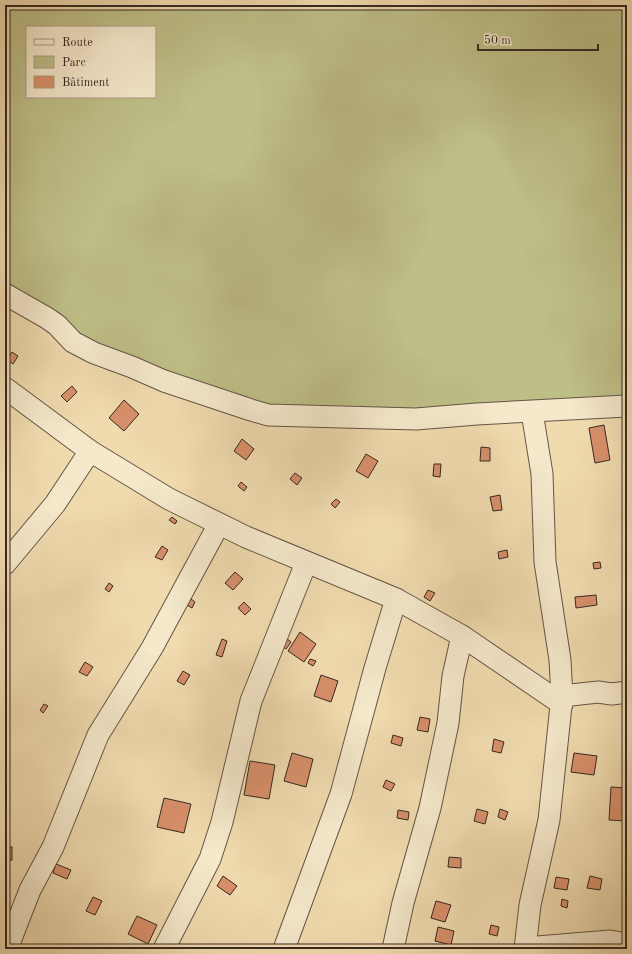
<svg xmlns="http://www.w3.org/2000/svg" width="632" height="954" font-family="'Old Standard TT',serif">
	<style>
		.green { fill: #bebe87; stroke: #7a7354; fill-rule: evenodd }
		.building { fill: #d8906b; stroke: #362822 }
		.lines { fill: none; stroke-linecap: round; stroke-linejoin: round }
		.minor-casing { stroke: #645545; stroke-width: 23 }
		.minor { stroke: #f5e8cb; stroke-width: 21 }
	</style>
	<rect width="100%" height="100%" fill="#f0dbaf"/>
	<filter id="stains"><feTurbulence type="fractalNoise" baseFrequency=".005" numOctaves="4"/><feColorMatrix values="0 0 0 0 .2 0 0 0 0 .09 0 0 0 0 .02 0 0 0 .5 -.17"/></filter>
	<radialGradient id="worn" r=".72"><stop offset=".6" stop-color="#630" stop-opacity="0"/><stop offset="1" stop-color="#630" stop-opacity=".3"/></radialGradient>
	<!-- green -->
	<path class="green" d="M 5,5 L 627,5 L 627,403 L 481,409 L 288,411 L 171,382 L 5,295 ZM 27,27 L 155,27 L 155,97 L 27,97 Z"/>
	<!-- building -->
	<g class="building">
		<path d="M 12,352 L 18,356 L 13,364 L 7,359 Z"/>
		<path d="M 72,386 L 77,392 L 67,402 L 61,396 Z"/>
		<path d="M 124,400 L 139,414 L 124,431 L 109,418 Z"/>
		<path d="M 604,425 L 610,460 L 595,463 L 589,428 Z"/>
		<path d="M 242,439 L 254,449 L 246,460 L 234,451 Z"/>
		<path d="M 481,447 L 490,448 L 490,461 L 480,461 Z"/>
		<path d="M 366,454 L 378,461 L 368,478 L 356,471 Z"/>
		<path d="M 434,464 L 441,464 L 440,477 L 433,476 Z"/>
		<path d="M 295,473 L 302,478 L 297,485 L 290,479 Z"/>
		<path d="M 241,482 L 247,487 L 244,491 L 238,486 Z"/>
		<path d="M 500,495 L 502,510 L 493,511 L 490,497 Z"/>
		<path d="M 336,499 L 340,502 L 335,508 L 331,504 Z"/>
		<path d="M 172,517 L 177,521 L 175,524 L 169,520 Z"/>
		<path d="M 162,546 L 168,550 L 162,560 L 155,557 Z"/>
		<path d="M 507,550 L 508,557 L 499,559 L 498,552 Z"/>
		<path d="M 600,562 L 601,568 L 594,569 L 593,563 Z"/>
		<path d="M 235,572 L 243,579 L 233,590 L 225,583 Z"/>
		<path d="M 109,583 L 113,586 L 109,592 L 105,589 Z"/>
		<path d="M 428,590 L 435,593 L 430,601 L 424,597 Z"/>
		<path d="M 596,595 L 597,605 L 576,608 L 575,597 Z"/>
		<path d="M 191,599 L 195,602 L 192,608 L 187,605 Z"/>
		<path d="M 244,602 L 251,609 L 245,615 L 238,608 Z"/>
		<path d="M 300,632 L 316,644 L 304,662 L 288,651 Z"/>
		<path d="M 286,638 L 291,642 L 286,649 L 281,645 Z"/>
		<path d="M 222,639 L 227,641 L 222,657 L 216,655 Z"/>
		<path d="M 310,659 L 316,661 L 313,666 L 308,663 Z"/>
		<path d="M 85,662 L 93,667 L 87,676 L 79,672 Z"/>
		<path d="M 183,671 L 190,675 L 184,685 L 177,681 Z"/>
		<path d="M 321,675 L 338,681 L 331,702 L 314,696 Z"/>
		<path d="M 44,704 L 48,706 L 43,713 L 40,710 Z"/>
		<path d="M 420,717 L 430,719 L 428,732 L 417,730 Z"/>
		<path d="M 393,735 L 403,738 L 401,746 L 391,743 Z"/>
		<path d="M 494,739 L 504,742 L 501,753 L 492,751 Z"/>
		<path d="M 292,753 L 313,759 L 306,787 L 284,781 Z"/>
		<path d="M 574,753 L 597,756 L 594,775 L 571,772 Z"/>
		<path d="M 250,761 L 275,765 L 269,799 L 244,795 Z"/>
		<path d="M 386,780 L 395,784 L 391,791 L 383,787 Z"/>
		<path d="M 611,787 L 627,788 L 627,821 L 609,820 Z"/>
		<path d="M 164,798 L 191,804 L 184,833 L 157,827 Z"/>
		<path d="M 477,809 L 488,812 L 485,824 L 474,821 Z"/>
		<path d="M 500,809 L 508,812 L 505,820 L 498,817 Z"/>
		<path d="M 398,810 L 409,812 L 408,820 L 397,818 Z"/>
		<rect x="5" y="847" width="7" height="13"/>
		<path d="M 449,857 L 461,858 L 461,868 L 448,867 Z"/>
		<path d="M 56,864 L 71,870 L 67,879 L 53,873 Z"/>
		<path d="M 223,876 L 237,886 L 230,895 L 217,886 Z"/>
		<path d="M 590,876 L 602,879 L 600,890 L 587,888 Z"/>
		<path d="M 556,877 L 569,879 L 567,890 L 554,888 Z"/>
		<path d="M 93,897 L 102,901 L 95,915 L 86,911 Z"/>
		<path d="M 562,899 L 568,901 L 567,908 L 561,906 Z"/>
		<path d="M 436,901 L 451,905 L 445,922 L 431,918 Z"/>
		<path d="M 137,916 L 157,925 L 148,944 L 128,934 Z"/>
		<path d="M 491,925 L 499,927 L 497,936 L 489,934 Z"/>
		<path d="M 438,927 L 454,931 L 451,945 L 435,941 Z"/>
		<path d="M 125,945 L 133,949 L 123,949 Z"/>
	</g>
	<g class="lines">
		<!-- minor casing -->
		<g class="minor-casing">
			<g id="minor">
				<path d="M 5,294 L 47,318 L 57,325 L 73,342 L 94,353 L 132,367 L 164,381 L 251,410 L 268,415 L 416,419 L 477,414 L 627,406"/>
				<path d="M 5,388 L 90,451 L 169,499 L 246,537 L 396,599 L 462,636 L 562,704"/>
				<path d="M 532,412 L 542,474 L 545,562 L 560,660 L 562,696"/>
				<path d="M 5,564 L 55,504 L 90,451"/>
				<path d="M 525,948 L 610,941 L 627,944"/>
				<path d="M 7,949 L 30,890 L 53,847 L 98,735 L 152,648 L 219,524"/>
				<path d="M 164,949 L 210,859 L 222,822 L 251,701 L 306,563"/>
				<path d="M 284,949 L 341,794 L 375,668 L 396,599"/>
				<path d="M 393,949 L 403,903 L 430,808 L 448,723 L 453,676 L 462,636"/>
				<path d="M 525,949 L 530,905 L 549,820 L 562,696 L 598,692 L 612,694 L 627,692"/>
			</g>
		</g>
		<!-- minor -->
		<use href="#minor" class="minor"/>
	</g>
	<!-- margin -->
	<rect width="632" height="954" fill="none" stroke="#f0dbaf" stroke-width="20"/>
	<rect x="6" y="6" width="620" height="942" fill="none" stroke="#362822" stroke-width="2"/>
	<rect x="10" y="10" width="612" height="934" fill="none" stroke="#362822"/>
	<!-- legend -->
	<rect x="26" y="26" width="130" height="72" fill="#f5e8cb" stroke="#a99b87"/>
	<rect x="34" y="39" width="20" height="6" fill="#f5e8cb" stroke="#a99b87"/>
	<text x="62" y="46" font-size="12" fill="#362822">Route</text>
	<rect x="34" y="56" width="20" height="12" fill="#bebe87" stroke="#a99b87"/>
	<text x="62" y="66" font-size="12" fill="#362822">Parc</text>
	<rect x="34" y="76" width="20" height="12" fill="#d8906b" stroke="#a99b87"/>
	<text x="62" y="86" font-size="12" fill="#362822">Bâtiment</text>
	<!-- scale -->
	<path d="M478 44v6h120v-6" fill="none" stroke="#362822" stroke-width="2"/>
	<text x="484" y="44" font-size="12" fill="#362822" stroke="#f5e8cb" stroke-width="3" paint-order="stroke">50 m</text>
	<rect width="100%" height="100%" filter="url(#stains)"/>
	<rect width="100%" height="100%" fill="url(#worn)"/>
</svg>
